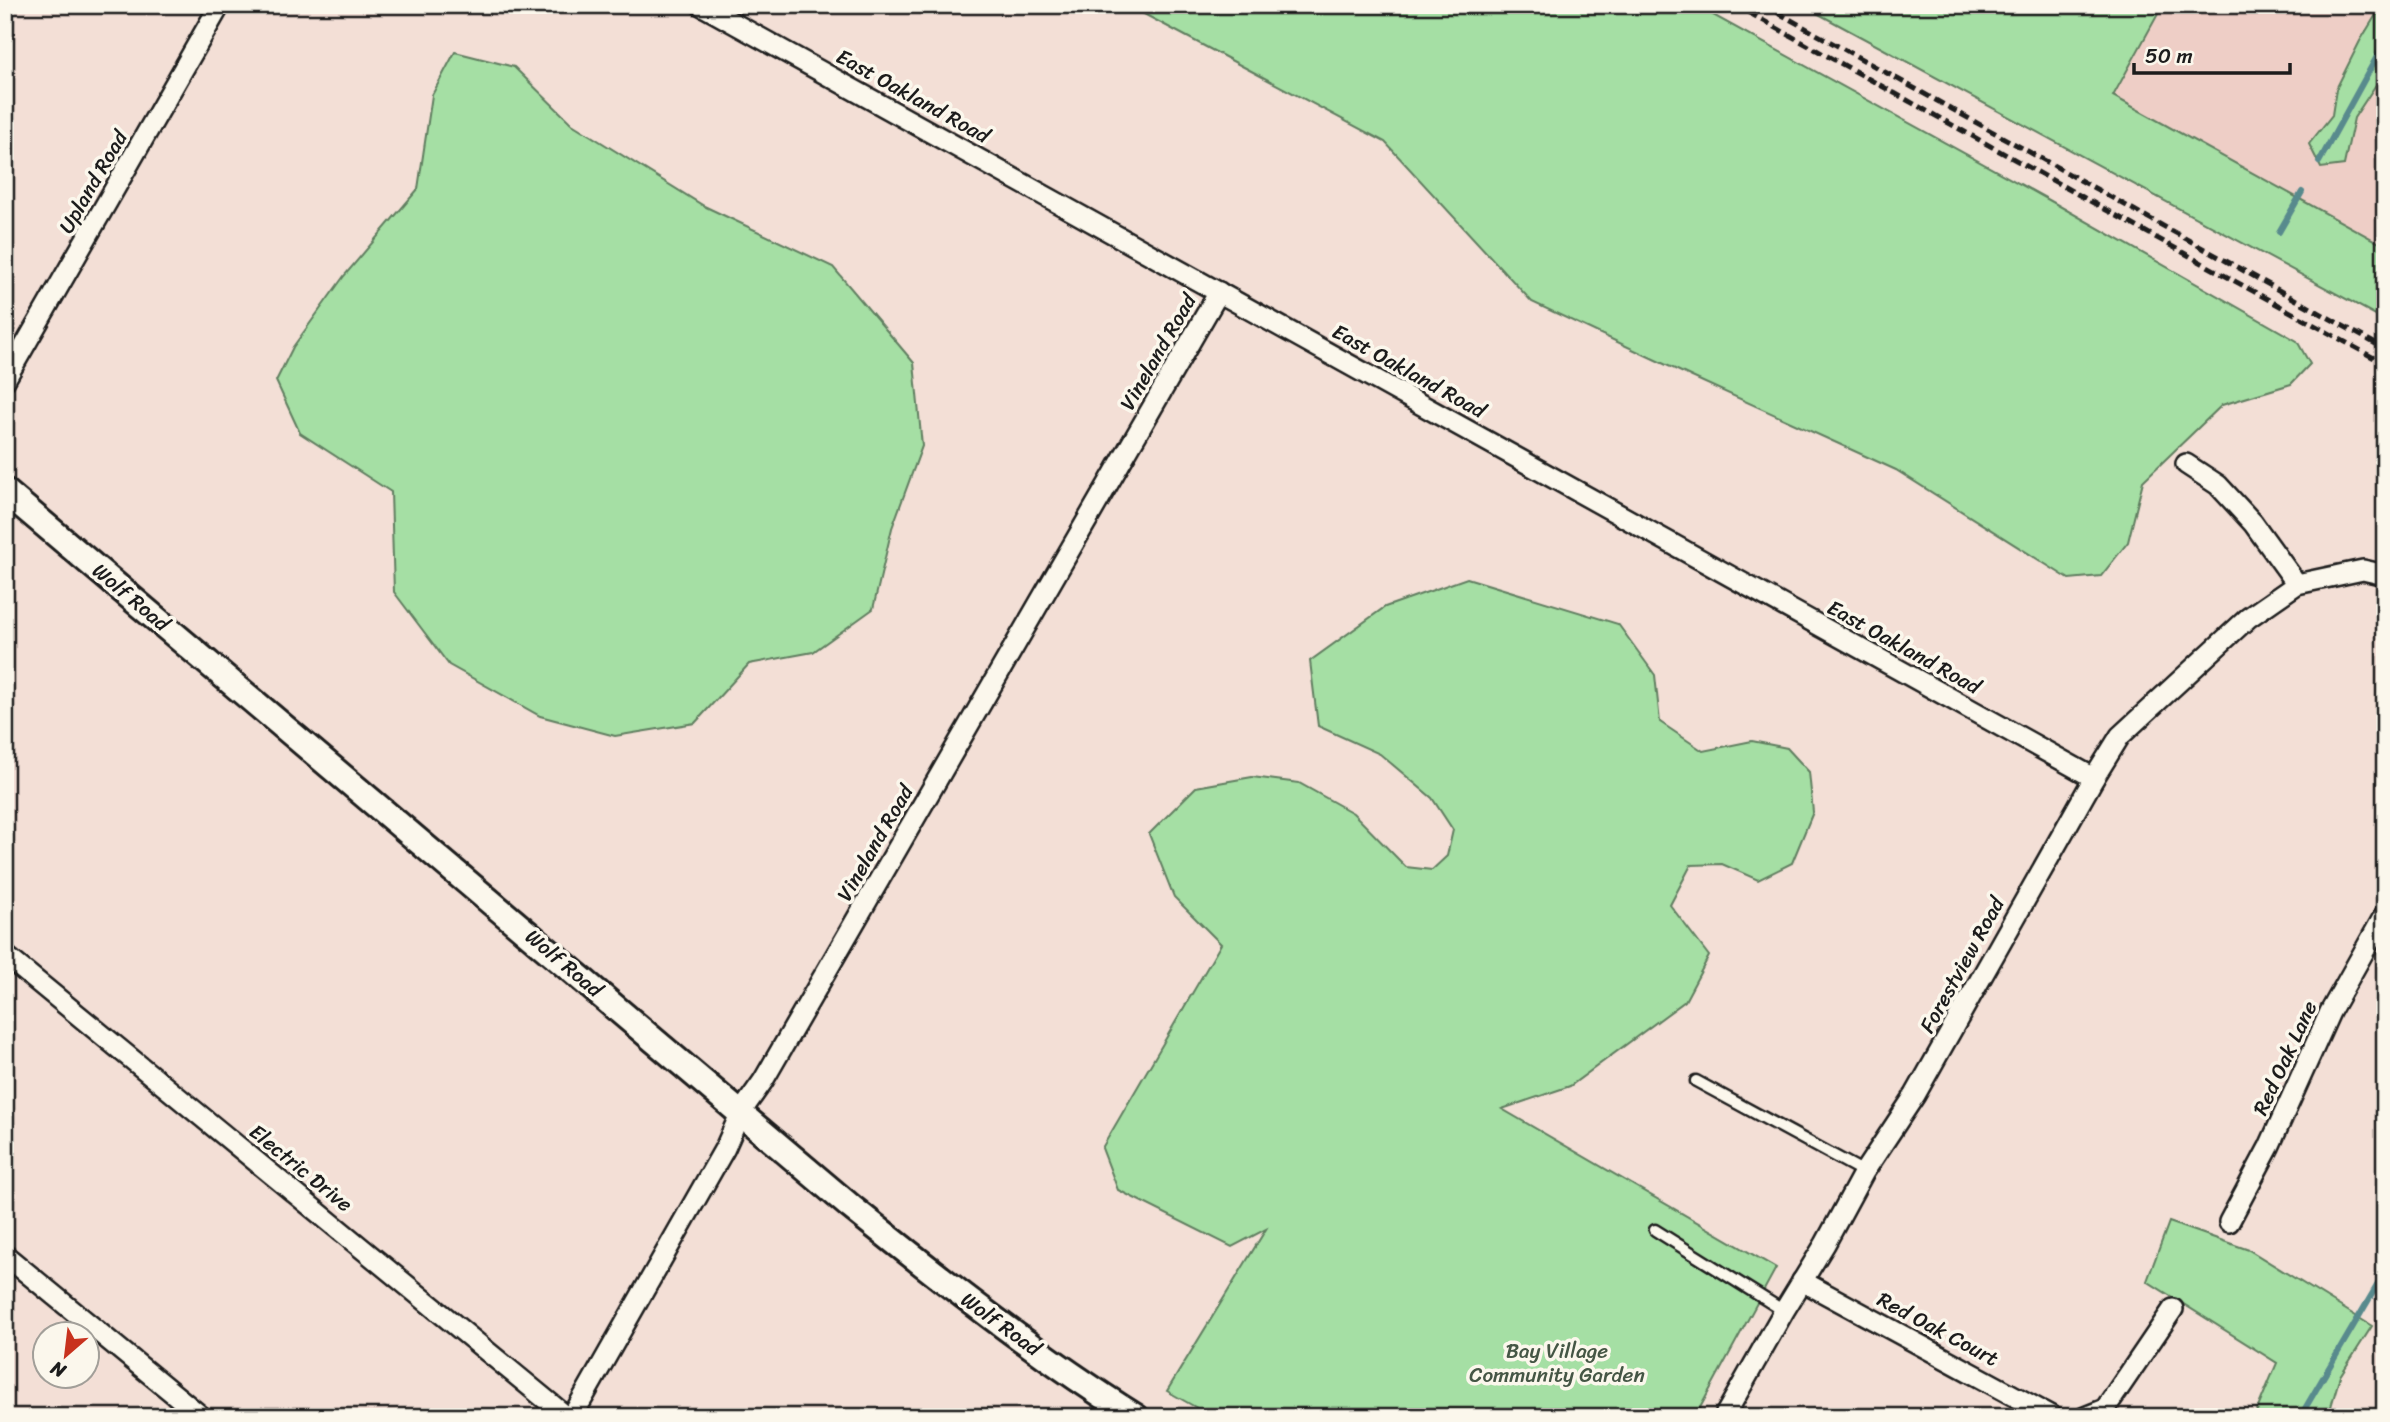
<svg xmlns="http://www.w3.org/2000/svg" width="2390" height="1422" font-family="Sriracha,sans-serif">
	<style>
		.built { fill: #eecec6 }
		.green { fill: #a5dfa4; stroke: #607e60; stroke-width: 2 }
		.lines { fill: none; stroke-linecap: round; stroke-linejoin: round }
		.stream { stroke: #598a8d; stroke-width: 6 }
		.service-casing { stroke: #1c1c1c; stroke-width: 15 }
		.minor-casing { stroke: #1c1c1c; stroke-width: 24 }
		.tertiary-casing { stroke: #1c1c1c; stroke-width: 30 }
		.service { stroke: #fbf7ec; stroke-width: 10 }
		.minor { stroke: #fbf7ec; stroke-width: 19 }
		.tertiary { stroke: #fbf7ec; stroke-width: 24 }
		.rail { stroke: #1c1c1c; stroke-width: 5; stroke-dasharray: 10 5; stroke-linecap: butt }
		.labels { text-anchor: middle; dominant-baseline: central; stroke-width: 7; stroke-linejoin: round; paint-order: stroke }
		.street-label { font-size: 21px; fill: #1c1c1c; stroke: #fbf7ec }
		.park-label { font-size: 21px; fill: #455645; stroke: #fbf7ec }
	</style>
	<rect width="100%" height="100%" fill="#f3dfd6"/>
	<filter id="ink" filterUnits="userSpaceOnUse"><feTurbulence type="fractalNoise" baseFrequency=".0143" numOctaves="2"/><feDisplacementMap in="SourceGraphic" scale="14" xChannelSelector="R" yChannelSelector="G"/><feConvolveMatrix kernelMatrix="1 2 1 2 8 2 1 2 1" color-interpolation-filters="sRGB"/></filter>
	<g filter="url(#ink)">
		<!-- built -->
		<path class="built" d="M 2142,5 L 2385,5 L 2385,246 L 2113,96 L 2158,14 Z"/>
		<!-- green -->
		<g class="green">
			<path d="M 1127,5 L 1695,5 L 2049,200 L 2297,341 L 2310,364 L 2291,384 L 2222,405 L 2143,481 L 2128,542 L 2101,576 L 2069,579 L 1896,470 L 1692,377 L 1532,302 L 1385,142 Z"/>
			<path d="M 1802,5 L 2142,5 L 2158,14 L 2113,96 L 2385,246 L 2385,320 Z"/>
			<path d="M 2382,5 L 2385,5 L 2385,71 L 2354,118 L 2344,165 L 2321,168 L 2309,144 L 2332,115 L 2336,89 L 2360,41 Z"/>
			<path d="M 455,52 L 514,67 L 572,124 L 704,206 L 833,267 L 914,363 L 922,446 L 892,528 L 873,609 L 813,652 L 749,664 L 695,723 L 615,736 L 540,716 L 449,665 L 394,592 L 391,492 L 300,433 L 276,381 L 293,347 L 344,276 L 418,189 L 432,95 Z"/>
			<path d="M 1467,578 L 1618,624 L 1655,675 L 1660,722 L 1703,751 L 1752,741 L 1787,748 L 1809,772 L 1813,812 L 1792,863 L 1758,880 L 1722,864 L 1691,865 L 1670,905 L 1709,956 L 1685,1001 L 1570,1086 L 1502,1109 L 1776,1268 L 1695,1417 L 1213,1417 L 1167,1391 L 1266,1229 L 1232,1247 L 1118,1190 L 1102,1148 L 1221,944 L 1174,897 L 1149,834 L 1196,787 L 1252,777 L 1299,783 L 1353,813 L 1406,867 L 1432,870 L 1447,856 L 1453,830 L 1432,798 L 1380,754 L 1318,726 L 1310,661 L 1385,607 Z"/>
			<path d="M 2169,1222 L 2249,1250 L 2372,1326 L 2340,1376 L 2328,1417 L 2254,1417 L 2277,1363 L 2147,1281 Z"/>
		</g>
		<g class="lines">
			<!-- stream -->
			<g class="stream">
				<path d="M 2319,162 L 2385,42"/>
				<path d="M 2279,232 L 2302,192"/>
				<path d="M 2300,1417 L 2385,1272"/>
			</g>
			<!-- service casing -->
			<g class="service-casing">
				<g id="service">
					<path d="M 1696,1081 L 1864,1172"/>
					<path d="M 1655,1230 L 1784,1311"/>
				</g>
			</g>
			<!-- minor casing -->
			<g class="minor-casing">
				<g id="minor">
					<path d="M 701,5 L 2094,778"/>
					<path d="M 5,380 L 220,5"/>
					<path d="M 2186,464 L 2218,485 L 2253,523 L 2297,584"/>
					<path d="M 5,955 L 567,1417"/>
					<path d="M 2229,1222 L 2269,1147 L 2330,1012 L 2385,914"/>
					<path d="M 5,1255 L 202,1417"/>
					<path d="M 1802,1281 L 2053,1417"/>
					<path d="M 572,1417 L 725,1148 L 741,1112 L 763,1081 L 1219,292"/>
					<path d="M 1724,1417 L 1784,1311 L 1825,1244 L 1864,1172 L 1915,1095 L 2094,778 L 2120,736 L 2248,618 L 2297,584 L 2363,570 L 2385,575"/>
					<path d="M 2085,1417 L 2105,1409 L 2173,1309"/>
				</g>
			</g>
			<!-- tertiary casing -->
			<g class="tertiary-casing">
				<path id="tertiary" d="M 5,491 L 851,1207 C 943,1281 1036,1354 1136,1417"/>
			</g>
			<!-- service -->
			<use href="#service" class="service"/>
			<!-- minor -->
			<use href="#minor" class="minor"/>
			<!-- tertiary -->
			<use href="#tertiary" class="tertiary"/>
			<!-- rail -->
			<g class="rail">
				<path d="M 1735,5 L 2385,364"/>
				<path d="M 1764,5 L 2385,349"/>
			</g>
		</g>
	</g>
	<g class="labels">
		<!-- street labels -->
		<g class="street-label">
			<text transform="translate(913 96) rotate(29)">East Oakland Road</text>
			<text transform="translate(93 182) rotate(-60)">Upland Road</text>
			<text transform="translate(1158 352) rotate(-60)">Vineland Road</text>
			<text transform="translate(1409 371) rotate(29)">East Oakland Road</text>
			<text transform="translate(131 597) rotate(40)">Wolf Road</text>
			<text transform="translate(1904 647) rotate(29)">East Oakland Road</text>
			<text transform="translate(875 843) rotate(-60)">Vineland Road</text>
			<text transform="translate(564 963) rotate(40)">Wolf Road</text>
			<text transform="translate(1962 965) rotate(-61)">Forestview Road</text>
			<text transform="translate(2285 1058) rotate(-65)">Red Oak Lane</text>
			<text transform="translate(301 1168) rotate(39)">Electric Drive</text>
			<text transform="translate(1001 1324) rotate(36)">Wolf Road</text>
			<text transform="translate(1938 1329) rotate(28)">Red Oak Court</text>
		</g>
		<!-- park labels -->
		<g class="park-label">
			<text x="1557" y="1351">Bay Village<tspan x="1557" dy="24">Community Garden</tspan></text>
		</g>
	</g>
	<!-- margin -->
	<rect width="2390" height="1422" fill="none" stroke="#fbf7ec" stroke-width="28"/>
	<rect x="14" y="14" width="2362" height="1394" fill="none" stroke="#1c1c1c" stroke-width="2.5" filter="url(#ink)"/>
	<!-- north arrow -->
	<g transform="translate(66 1355) rotate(208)"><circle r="33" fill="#fbf7ec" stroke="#a29f99" stroke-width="2"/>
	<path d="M0-5L12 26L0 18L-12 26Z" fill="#c8321e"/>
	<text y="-10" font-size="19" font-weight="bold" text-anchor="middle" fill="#1c1c1c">N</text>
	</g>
	<!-- scale -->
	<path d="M2134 63v10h156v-10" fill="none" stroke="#1c1c1c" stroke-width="3.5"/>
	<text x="2145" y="63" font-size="21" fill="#1c1c1c" stroke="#fbf7ec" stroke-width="5" paint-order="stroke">50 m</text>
</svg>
